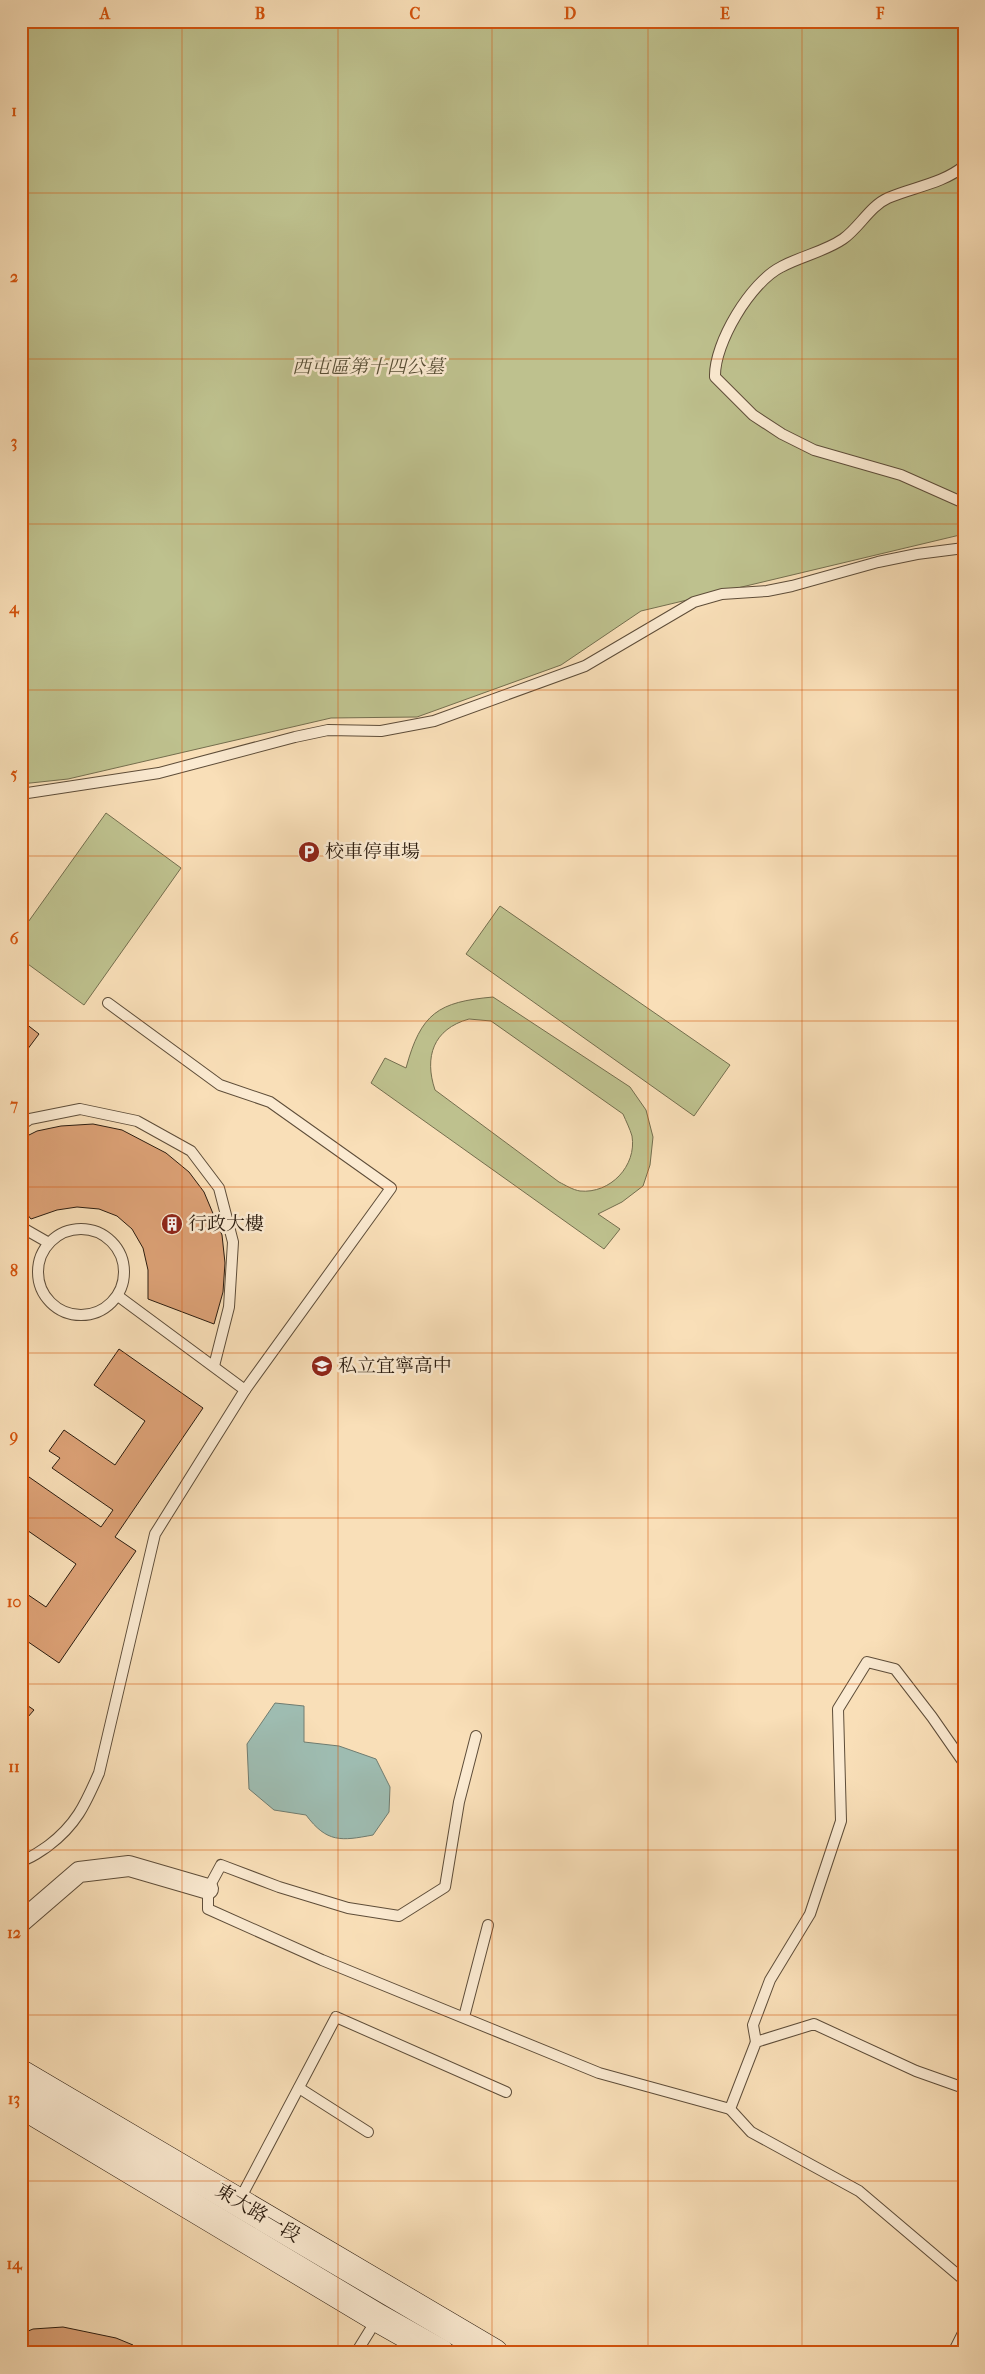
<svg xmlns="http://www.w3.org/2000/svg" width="985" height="2374" font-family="'IM FELL French Canon','Noto Serif TC',serif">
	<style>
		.green { fill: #bec18e; stroke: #746e4e; fill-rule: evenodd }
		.water { fill: #9ebcb1; stroke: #707c70 }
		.building { fill: #dca176; stroke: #2b1c0f }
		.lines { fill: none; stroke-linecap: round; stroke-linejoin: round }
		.lane-casing { stroke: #5e4d39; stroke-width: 12 }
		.street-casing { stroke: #5e4d39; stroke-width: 22 }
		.secondary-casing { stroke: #2b1c0f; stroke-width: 29 }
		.lane { stroke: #fbead1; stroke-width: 10 }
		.street { stroke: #fbead1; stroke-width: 20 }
		.secondary { stroke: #fbead1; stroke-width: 28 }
		.grid { fill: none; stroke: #d5530c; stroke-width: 1; stroke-opacity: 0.55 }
		.labels { text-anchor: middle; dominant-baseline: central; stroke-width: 5; stroke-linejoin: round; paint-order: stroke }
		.park-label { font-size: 19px; font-style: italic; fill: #574e35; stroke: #fbead1 }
		.poi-label { font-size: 19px; fill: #2b1c0f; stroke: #fbead1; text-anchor: start }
		.street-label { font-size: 19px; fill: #2b1c0f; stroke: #fbead1 }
		.neatline { fill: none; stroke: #d5530c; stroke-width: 2 }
		.grid-label { font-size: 16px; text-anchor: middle; font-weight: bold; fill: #d5530c }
	</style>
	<rect width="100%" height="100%" fill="#f9dfb8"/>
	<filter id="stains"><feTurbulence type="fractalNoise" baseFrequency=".004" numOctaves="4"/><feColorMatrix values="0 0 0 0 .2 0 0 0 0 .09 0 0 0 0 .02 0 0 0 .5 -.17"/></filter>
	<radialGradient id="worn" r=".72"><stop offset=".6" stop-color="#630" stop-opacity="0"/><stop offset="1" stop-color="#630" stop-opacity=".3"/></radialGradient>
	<!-- green -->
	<g class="green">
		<path d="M 21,21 L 964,21 L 964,534 L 641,611 L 561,665 L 417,717 L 331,718 L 68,779 L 21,784 Z"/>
		<path d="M 106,813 L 181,868 L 84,1005 L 21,959 L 21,932 Z"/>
		<path d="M 500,906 L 730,1065 L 694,1116 L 466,954 Z"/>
		<path d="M 493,997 L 630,1087 L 646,1110 L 653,1137 L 650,1165 L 643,1186 L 622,1202 L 598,1214 L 620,1229 L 604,1249 L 371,1083 L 385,1058 L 406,1068 C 421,1013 438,1002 493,997 ZM 469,1019 L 491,1021 L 623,1114 C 626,1121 630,1129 632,1136 C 637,1166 610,1194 580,1191 C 573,1190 565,1185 559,1182 L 435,1090 C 424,1057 433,1029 469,1019 Z"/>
	</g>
	<!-- water -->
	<path class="water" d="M 275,1703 L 304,1706 L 304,1742 L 339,1746 L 376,1759 L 390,1787 L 389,1812 L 373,1835 C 341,1841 327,1843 306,1815 L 274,1810 L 249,1789 L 247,1744 Z"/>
	<!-- building -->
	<g class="building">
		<path d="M 21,1020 L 39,1034 L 21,1058 Z"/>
		<path d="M 93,1124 L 122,1130 L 166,1153 L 189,1172 L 204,1192 L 222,1235 L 225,1263 L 223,1292 L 214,1324 L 148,1299 L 148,1270 L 143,1248 L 132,1229 L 117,1216 L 99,1209 L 77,1207 L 57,1210 L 31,1219 L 21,1207 L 21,1139 L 37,1131 L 61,1126 Z"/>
		<path d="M 119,1349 L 203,1408 L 115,1537 L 136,1551 L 59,1663 L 21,1637 L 21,1590 L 46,1607 L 76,1564 L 21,1526 L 21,1489 L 29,1477 L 101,1527 L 113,1510 L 52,1468 L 60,1458 L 49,1451 L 64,1430 L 115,1465 L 145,1421 L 94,1385 Z"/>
		<path d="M 21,1701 L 34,1710 L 21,1725 Z"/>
		<path d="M 63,2327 L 116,2338 L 133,2345 L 140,2353 L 21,2353 L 21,2334 L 33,2329 Z"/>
	</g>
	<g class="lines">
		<!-- lane casing -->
		<g class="lane-casing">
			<g id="lane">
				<path d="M 964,166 C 942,184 913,187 888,198 C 870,206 859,228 843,239 C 824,252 801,256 781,267 C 751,282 714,343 715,377 L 753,415 L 782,434 L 814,450 L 901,475 L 964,503"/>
				<path d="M 21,794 L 159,773 L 295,737 L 328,730 L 381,731 L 434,721 L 585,666 L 694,602 L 722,594 L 767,591 L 792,586 L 878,562 L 917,554 L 964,548"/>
				<path d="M 108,1003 L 220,1085 L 270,1102 L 391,1188 L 245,1390"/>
				<path d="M 21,1125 L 30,1119 L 80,1109 L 137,1121 L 191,1151 L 219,1188 L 233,1242 L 229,1307 L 214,1366"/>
				<path d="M 21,1227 L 49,1243"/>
				<circle cx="81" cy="1272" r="43"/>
				<path d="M 476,1736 L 459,1802 L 445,1887 L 399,1916 L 348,1908 L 279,1887 L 221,1865 L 208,1889 L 208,1909 L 322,1960 L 599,2073 L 730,2109"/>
				<path d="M 21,1861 C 32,1858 39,1852 48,1846 C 76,1825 85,1805 99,1773 L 155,1534 L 245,1390 L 118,1296"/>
				<path d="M 464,2017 L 488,1925"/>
				<path d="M 756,2042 L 753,2025 L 770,1980 L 810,1914 L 841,1821 L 838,1709 L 867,1662 L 895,1669 L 932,1717 L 964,1763"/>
				<path d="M 299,2088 L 368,2132"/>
				<path d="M 964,2088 L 916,2071 L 814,2024 L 756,2042 L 730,2109 L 751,2132 L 859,2191 L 964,2280"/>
				<path d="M 239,2201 L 336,2017 L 506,2092"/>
				<path d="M 356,2353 L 377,2319"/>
				<path d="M 953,2353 L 964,2331"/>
			</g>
		</g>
		<!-- street casing -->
		<g class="street-casing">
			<path id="street" d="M 21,1922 L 79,1872 L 129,1866 L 208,1889"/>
		</g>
		<!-- secondary casing -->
		<g class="secondary-casing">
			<g id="secondary">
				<path d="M 21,2074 L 494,2353"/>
				<path d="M 21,2104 L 378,2318 L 440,2353"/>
			</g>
		</g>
		<!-- lane -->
		<use href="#lane" class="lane"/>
		<!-- street -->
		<use href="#street" class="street"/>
		<!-- secondary -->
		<use href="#secondary" class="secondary"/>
	</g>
	<!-- grid -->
	<path class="grid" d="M 182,21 L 182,2353M 338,21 L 338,2353M 492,21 L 492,2353M 648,21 L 648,2353M 802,21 L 802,2353M 21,193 L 964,193M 21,359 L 964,359M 21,524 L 964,524M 21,690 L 964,690M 21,856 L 964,856M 21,1021 L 964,1021M 21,1187 L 964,1187M 21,1353 L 964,1353M 21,1518 L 964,1518M 21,1684 L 964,1684M 21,1850 L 964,1850M 21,2015 L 964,2015M 21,2181 L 964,2181"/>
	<!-- icons -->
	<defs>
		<g id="parking-disc" transform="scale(1.125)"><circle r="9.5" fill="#8f2418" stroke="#fbead1"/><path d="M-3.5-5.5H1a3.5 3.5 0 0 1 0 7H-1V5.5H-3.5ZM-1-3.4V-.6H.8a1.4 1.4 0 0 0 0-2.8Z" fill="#fff"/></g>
		<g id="building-disc" transform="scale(1.125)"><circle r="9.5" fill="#8f2418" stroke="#fbead1"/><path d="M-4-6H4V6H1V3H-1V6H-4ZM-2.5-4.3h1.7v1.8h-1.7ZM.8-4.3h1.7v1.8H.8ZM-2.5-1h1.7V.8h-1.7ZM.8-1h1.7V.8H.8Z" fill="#fff"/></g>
		<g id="school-disc" transform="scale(1.125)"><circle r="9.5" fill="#8f2418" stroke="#fbead1"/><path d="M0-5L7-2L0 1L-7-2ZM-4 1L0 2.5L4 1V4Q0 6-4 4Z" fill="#fff"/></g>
	</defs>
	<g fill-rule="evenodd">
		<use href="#parking-disc" x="309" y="852"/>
		<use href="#building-disc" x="172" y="1224"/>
		<use href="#school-disc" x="322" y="1366"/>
	</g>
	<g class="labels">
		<!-- park labels -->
		<g class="park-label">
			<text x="368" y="367">西屯區第十四公墓</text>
		</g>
		<!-- poi labels -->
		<g class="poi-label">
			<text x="325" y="852">校車停車場</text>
			<text x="188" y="1224">行政大樓</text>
			<text x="338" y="1366">私立宜寧高中</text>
		</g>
		<!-- street labels -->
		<g class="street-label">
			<text transform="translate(258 2213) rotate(31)">東大路一段</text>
		</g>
	</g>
	<!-- margin -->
	<rect width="985" height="2374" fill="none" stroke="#f9dfb8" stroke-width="55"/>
	<rect x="28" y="28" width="930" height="2318" class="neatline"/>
	<g class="grid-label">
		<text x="105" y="19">A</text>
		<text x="260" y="19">B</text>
		<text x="415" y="19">C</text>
		<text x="570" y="19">D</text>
		<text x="725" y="19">E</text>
		<text x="880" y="19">F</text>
		<text x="14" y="116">1</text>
		<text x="14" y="282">2</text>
		<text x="14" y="447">3</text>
		<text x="14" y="613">4</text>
		<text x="14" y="779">5</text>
		<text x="14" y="944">6</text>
		<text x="14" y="1110">7</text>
		<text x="14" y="1276">8</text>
		<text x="14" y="1441">9</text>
		<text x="14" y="1607">10</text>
		<text x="14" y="1772">11</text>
		<text x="14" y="1938">12</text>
		<text x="14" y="2104">13</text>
		<text x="14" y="2269">14</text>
	</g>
	<rect width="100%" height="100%" filter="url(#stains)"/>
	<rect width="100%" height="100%" fill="url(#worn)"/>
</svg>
